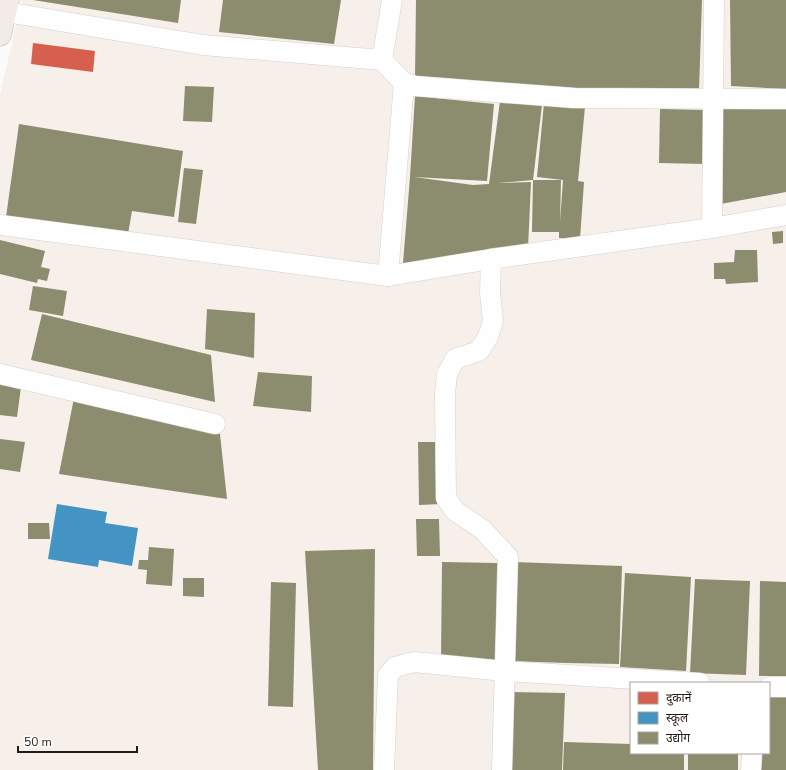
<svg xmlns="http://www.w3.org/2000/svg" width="786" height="770" font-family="'Nunito Sans','Noto Sans Devanagari',sans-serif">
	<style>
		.built { fill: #f7efea; fill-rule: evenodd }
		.shops { fill: #d6604d }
		.schools { fill: #4393c3 }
		.industry { fill: #8c8c6e }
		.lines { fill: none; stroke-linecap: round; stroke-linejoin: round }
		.minor-casing { stroke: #d6d0cd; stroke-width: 21 }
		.major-casing { stroke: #beafa8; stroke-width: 23 }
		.minor { stroke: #fefefe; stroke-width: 20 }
		.major { stroke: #f2ebe7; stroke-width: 22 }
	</style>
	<rect width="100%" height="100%" fill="#fbfbfb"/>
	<!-- built -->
	<path class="built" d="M 22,0 L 786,0 L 786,770 L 0,770 L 0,94 ZM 631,683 L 769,683 L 769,753 L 631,753 Z"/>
	<!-- shops -->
	<path class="shops" d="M 33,43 L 95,51 L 93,72 L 31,64 Z"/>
	<!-- schools -->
	<path class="schools" d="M 57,504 L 107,512 L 105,523 L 138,528 L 132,566 L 99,560 L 98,567 L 48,559 Z"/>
	<!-- industry -->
	<g class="industry">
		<path d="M 33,0 L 181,0 L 178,23 Z"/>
		<path d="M 223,0 L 341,0 L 334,44 L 219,32 Z"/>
		<path d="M 416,0 L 702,0 L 699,90 L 564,91 L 415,79 Z"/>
		<path d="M 730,0 L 786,0 L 786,89 L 731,86 Z"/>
		<path d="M 185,86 L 214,87 L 212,122 L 183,121 Z"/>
		<path d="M 415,96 L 494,104 L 487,181 L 414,177 L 473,185 L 489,184 L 500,101 L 542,105 L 533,180 L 498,183 L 531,182 L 528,248 L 403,263 L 410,177 Z"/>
		<path d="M 717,102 L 786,103 L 786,192 L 715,205 Z"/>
		<path d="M 544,103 L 585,107 L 578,181 L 584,182 L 580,239 L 559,238 L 559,232 L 532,232 L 533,180 L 561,180 L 560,222 L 563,180 L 537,177 Z"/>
		<path d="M 660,109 L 706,110 L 705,164 L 659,163 Z"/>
		<path d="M 19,124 L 183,151 L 174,217 L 132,211 L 128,234 L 6,217 Z"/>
		<path d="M 184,168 L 203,170 L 196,224 L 178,222 Z"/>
		<path d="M 783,231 L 783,243 L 773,244 L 772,232 Z"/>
		<path d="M 0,240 L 45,251 L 41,267 L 50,269 L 47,281 L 38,279 L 37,283 L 0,274 Z"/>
		<path d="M 735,250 L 757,250 L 758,282 L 726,284 L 725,279 L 714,279 L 714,263 L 734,262 Z"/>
		<path d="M 33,286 L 67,291 L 63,316 L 29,310 Z"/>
		<path d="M 207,309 L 255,313 L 254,358 L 205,349 Z"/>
		<path d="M 42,314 L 211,355 L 215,402 L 31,360 Z"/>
		<path d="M 258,372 L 312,376 L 311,412 L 253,406 Z"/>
		<path d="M 0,385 L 21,387 L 17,417 L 0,415 Z"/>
		<path d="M 75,393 L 218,416 L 227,499 L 59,474 Z"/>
		<path d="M 0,439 L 25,442 L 20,472 L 0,469 Z"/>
		<path d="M 418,442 L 440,442 L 441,504 L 419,505 Z"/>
		<path d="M 416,519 L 439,519 L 440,556 L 417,556 Z"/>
		<path d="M 28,523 L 49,523 L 50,539 L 28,539 Z"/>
		<path d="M 149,547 L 174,549 L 172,586 L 146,584 L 147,570 L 138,569 L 139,560 L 148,560 Z"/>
		<path d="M 375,549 L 373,770 L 318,770 L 305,551 Z"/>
		<path d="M 442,562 L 497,563 L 496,661 L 441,660 Z"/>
		<path d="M 514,562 L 622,566 L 619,664 L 566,663 L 567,614 L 566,663 L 510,661 Z"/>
		<path d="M 625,573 L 691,577 L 686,671 L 620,667 Z"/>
		<path d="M 183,578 L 204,578 L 204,597 L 183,596 Z"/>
		<path d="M 695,579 L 750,581 L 746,675 L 690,673 Z"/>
		<path d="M 760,581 L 786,582 L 786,676 L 759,676 Z"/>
		<path d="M 271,582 L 296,583 L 293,707 L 268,706 Z"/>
		<path d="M 510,692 L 565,693 L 562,770 L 508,770 Z"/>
		<path d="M 786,696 L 786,770 L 760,770 L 760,753 L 769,753 L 769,697 Z"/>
		<path d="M 564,742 L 631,744 L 631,753 L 684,753 L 684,770 L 563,770 Z"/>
		<rect x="688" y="753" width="50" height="17"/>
	</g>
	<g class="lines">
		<!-- minor casing -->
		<g class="minor-casing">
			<g id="minor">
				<path d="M 6,12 L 203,45 L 382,60 L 404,83 L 415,86 L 574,98 L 786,99"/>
				<path d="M 382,60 L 392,0"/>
				<path d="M 0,225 L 388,276 L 491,259 L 712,228 L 786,215"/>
				<path d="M 712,228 L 714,0"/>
				<path d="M 491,259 L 490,293 L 493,321 L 488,337 L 479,351 L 455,359 L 447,374 L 445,394 L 446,498 L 455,511 L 482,529 L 508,557 L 502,770"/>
				<path d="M 388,276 L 404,83"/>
				<path d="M 0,374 L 215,424"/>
				<path d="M 769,687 L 786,687"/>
				<path d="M 384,770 L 388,675 L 395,667 L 414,662 L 504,671 L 700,683"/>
				<path d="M 751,770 L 752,753"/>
			</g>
		</g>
		<!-- major casing -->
		<g class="major-casing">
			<path id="major" d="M 0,35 L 8,0"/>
		</g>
		<!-- minor -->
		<use href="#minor" class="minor"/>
		<!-- major -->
		<use href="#major" class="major"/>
	</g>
	<!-- legend -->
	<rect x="630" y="682" width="140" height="72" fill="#ffffff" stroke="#a8a4a2"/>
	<rect x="638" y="692" width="20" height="12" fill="#d6604d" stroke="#a8a4a2"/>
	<text x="666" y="702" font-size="12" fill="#251b16">दुकानें</text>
	<rect x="638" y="712" width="20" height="12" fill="#4393c3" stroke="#a8a4a2"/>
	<text x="666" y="722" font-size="12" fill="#251b16">स्कूल</text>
	<rect x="638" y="732" width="20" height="12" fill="#8c8c6e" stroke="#a8a4a2"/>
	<text x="666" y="742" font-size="12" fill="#251b16">उद्योग</text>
	<!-- scale -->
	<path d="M18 746v6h119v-6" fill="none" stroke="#251b16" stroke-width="2"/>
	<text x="24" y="746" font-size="12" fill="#251b16" stroke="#ffffff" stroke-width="3" paint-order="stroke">50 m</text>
</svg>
